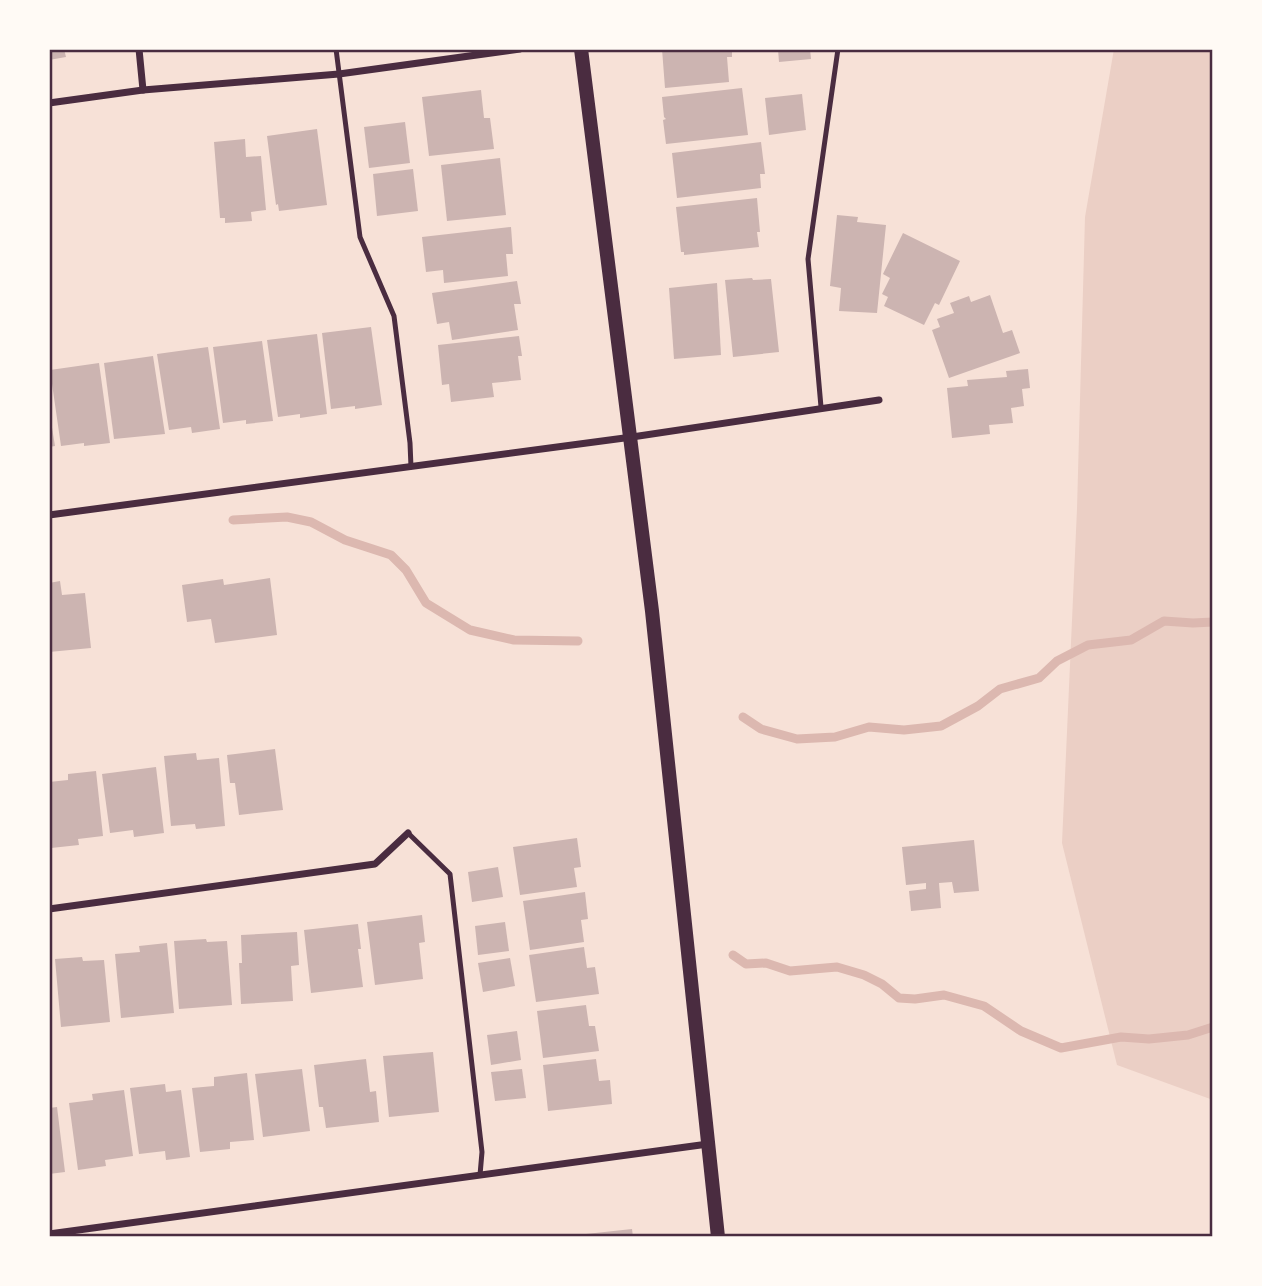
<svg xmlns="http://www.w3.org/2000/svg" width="1262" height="1286" font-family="'Golos Text',sans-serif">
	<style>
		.green { fill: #ebcfc5 }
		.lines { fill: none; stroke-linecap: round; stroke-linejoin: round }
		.stream { stroke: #dcb8b0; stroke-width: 9 }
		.building { fill: #ccb4b1 }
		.service { stroke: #4a2c40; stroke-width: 5 }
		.minor { stroke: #4a2c40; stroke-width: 7 }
		.secondary { stroke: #4a2c40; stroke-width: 14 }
		.neatline { fill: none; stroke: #4a2c40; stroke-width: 2.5 }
	</style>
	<rect width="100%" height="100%" fill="#f7e1d7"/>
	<!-- green -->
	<path class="green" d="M 1114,49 L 1213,49 L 1213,1100 L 1117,1065 L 1062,843 L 1077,509 L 1085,217 Z"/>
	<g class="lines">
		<!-- stream -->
		<g class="stream">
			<path d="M 233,520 L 287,517 L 311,522 L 345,540 L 391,555 L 406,570 L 426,603 L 470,630 L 514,640 L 578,641"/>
			<path d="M 743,717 L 761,729 L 797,739 L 835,737 L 869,727 L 904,730 L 941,726 L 978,706 L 1000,689 L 1039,678 L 1057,661 L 1088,645 L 1131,640 L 1164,621 L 1193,623 L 1213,622"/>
			<path d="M 733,955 L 746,964 L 766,963 L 790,971 L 837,967 L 864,975 L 882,984 L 899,998 L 915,999 L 944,995 L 984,1006 L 1021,1031 L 1061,1048 L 1121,1037 L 1149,1039 L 1188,1035 L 1213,1027"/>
		</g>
	</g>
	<!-- building -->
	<g class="building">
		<path d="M 49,49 L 64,49 L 66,57 L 49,60 Z"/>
		<path d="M 662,49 L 732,49 L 732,57 L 727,57 L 729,82 L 665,88 Z"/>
		<path d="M 778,49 L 810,49 L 811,59 L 779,62 Z"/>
		<path d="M 742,88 L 748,135 L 666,144 L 663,120 L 666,119 L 664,117 L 662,97 Z"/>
		<path d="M 481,90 L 484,118 L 490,118 L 494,149 L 429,156 L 422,97 Z"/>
		<path d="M 802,94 L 806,130 L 769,135 L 765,98 Z"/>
		<path d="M 405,122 L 410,163 L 369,168 L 364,127 Z"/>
		<path d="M 317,129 L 327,205 L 279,211 L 278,204 L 276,205 L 267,136 Z"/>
		<path d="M 245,139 L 246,157 L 261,156 L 266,210 L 251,212 L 252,221 L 225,223 L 225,218 L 220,218 L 214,142 Z"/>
		<path d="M 761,142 L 765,174 L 760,174 L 761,188 L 677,198 L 672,153 Z"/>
		<path d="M 500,158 L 506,215 L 447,221 L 441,165 Z"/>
		<path d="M 413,169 L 418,211 L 377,216 L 373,174 Z"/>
		<path d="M 757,198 L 760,232 L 757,232 L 759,247 L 684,255 L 684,252 L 681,252 L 676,207 Z"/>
		<path d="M 837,215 L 858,217 L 857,222 L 886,225 L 877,313 L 839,311 L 841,288 L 830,286 Z"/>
		<path d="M 511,227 L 513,254 L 506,254 L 508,276 L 444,283 L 443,270 L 426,272 L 422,237 Z"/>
		<path d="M 903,233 L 960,261 L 939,305 L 935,303 L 924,325 L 884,306 L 888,297 L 882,294 L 890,278 L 883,274 Z"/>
		<path d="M 752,278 L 753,280 L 771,279 L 779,352 L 733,357 L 725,280 Z"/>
		<path d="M 517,281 L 521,304 L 514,304 L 518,330 L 452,340 L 449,322 L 437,324 L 432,293 Z"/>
		<path d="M 717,283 L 721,355 L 674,359 L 669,288 Z"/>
		<path d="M 990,295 L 1003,333 L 1012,330 L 1020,353 L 949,378 L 932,330 L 940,327 L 937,319 L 954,313 L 950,303 L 969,296 L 971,302 Z"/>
		<path d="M 371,327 L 382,405 L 355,409 L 355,406 L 331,409 L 322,333 Z"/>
		<path d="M 317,334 L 327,414 L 300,418 L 300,414 L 278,417 L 267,340 Z"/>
		<path d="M 519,336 L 522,356 L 518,356 L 521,380 L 492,383 L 494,397 L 451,402 L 449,384 L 442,385 L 438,345 Z"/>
		<path d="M 262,341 L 273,421 L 246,424 L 246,420 L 223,423 L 213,347 Z"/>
		<path d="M 208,347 L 220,429 L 192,433 L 191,427 L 169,430 L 157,354 Z"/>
		<path d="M 153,356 L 165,434 L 114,439 L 104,363 Z"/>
		<path d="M 99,363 L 110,443 L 84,446 L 84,443 L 61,446 L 50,370 Z"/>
		<path d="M 1028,369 L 1030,388 L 1022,389 L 1024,406 L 1011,408 L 1013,423 L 989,425 L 990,434 L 952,438 L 947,388 L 968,386 L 967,380 L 1007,377 L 1006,371 Z"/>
		<path d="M 49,409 L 55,446 L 49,447 Z"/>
		<path d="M 270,578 L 277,635 L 215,643 L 211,619 L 187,622 L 182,585 L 223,579 L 224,585 Z"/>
		<path d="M 60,581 L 62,595 L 85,593 L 91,648 L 49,652 L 49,583 Z"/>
		<path d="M 275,749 L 283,810 L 239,815 L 235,783 L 230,783 L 227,755 Z"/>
		<path d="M 196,753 L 197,760 L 219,758 L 225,826 L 196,829 L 195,824 L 171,826 L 164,756 Z"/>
		<path d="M 156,767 L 164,833 L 134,837 L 133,830 L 110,833 L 102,774 Z"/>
		<path d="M 96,771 L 103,836 L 78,839 L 79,845 L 51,848 L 49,782 L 68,780 L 68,774 Z"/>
		<path d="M 577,838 L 581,867 L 574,868 L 577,887 L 520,895 L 513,847 Z"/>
		<path d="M 974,840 L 979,891 L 954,893 L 952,882 L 939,883 L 941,908 L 911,911 L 909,891 L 926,889 L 926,883 L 906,885 L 902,847 Z"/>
		<path d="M 498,867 L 503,897 L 472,902 L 468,872 Z"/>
		<path d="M 585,892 L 588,919 L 581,920 L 584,942 L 530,950 L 523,901 Z"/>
		<path d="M 422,915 L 425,942 L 419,943 L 423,979 L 375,985 L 367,922 Z"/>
		<path d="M 505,922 L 509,951 L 478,955 L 475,926 Z"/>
		<path d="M 358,924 L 361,949 L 358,949 L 363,987 L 311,993 L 304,930 Z"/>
		<path d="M 297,932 L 299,965 L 291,966 L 293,1001 L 241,1004 L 239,963 L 242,963 L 241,935 Z"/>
		<path d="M 206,939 L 207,942 L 227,941 L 232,1005 L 179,1009 L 174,941 Z"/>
		<path d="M 167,943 L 174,1013 L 121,1018 L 115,954 L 140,952 L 139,946 Z"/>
		<path d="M 584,947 L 587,968 L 595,967 L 599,994 L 536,1002 L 529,955 Z"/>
		<path d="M 82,957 L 83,961 L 104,960 L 110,1022 L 61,1027 L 55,959 Z"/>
		<path d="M 510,958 L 515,986 L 483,992 L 478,963 Z"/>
		<path d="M 586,1005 L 589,1026 L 595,1026 L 599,1051 L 543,1058 L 537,1011 Z"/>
		<path d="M 517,1031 L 521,1060 L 491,1065 L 487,1035 Z"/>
		<path d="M 433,1052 L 439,1112 L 389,1117 L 383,1056 Z"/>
		<path d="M 366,1059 L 370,1092 L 376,1091 L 379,1122 L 326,1128 L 323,1107 L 319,1107 L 314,1065 Z"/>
		<path d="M 596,1059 L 599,1081 L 610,1080 L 612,1104 L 548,1111 L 543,1065 Z"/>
		<path d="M 302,1069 L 310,1131 L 263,1137 L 255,1074 Z"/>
		<path d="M 522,1069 L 526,1098 L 495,1101 L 491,1072 Z"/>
		<path d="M 247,1073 L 254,1140 L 230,1142 L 230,1149 L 200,1152 L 192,1088 L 214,1086 L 214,1077 Z"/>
		<path d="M 165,1084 L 166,1092 L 181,1090 L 190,1157 L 166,1160 L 165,1151 L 139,1154 L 130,1088 Z"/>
		<path d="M 124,1090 L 133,1156 L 105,1160 L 106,1166 L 78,1170 L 69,1103 L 93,1100 L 92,1094 Z"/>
		<path d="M 57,1107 L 65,1172 L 49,1174 L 49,1108 Z"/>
		<path d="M 632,1229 L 633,1237 L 586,1237 L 586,1234 Z"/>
	</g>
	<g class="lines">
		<!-- service -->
		<g class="service">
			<path d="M 336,49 L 360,237 L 394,316 L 410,443 L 411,467"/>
			<path d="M 821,407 L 808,259 L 838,49"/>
			<path d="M 408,833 L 450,874 L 482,1152 L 480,1175"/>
		</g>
		<!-- minor -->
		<g class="minor">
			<path d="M 139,49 L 143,90"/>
			<path d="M 49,103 L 143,90 L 339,74 L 520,49"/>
			<path d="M 49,515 L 632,437 L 879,400"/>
			<path d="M 49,909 L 375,864 L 408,833"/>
			<path d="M 49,1234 L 708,1144"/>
		</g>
		<!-- secondary -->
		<path class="secondary" d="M 581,49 L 652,611 L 718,1237"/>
	</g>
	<!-- border -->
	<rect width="1262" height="1286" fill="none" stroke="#fffaf5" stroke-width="102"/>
	<rect x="51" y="51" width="1160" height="1184" class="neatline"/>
</svg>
